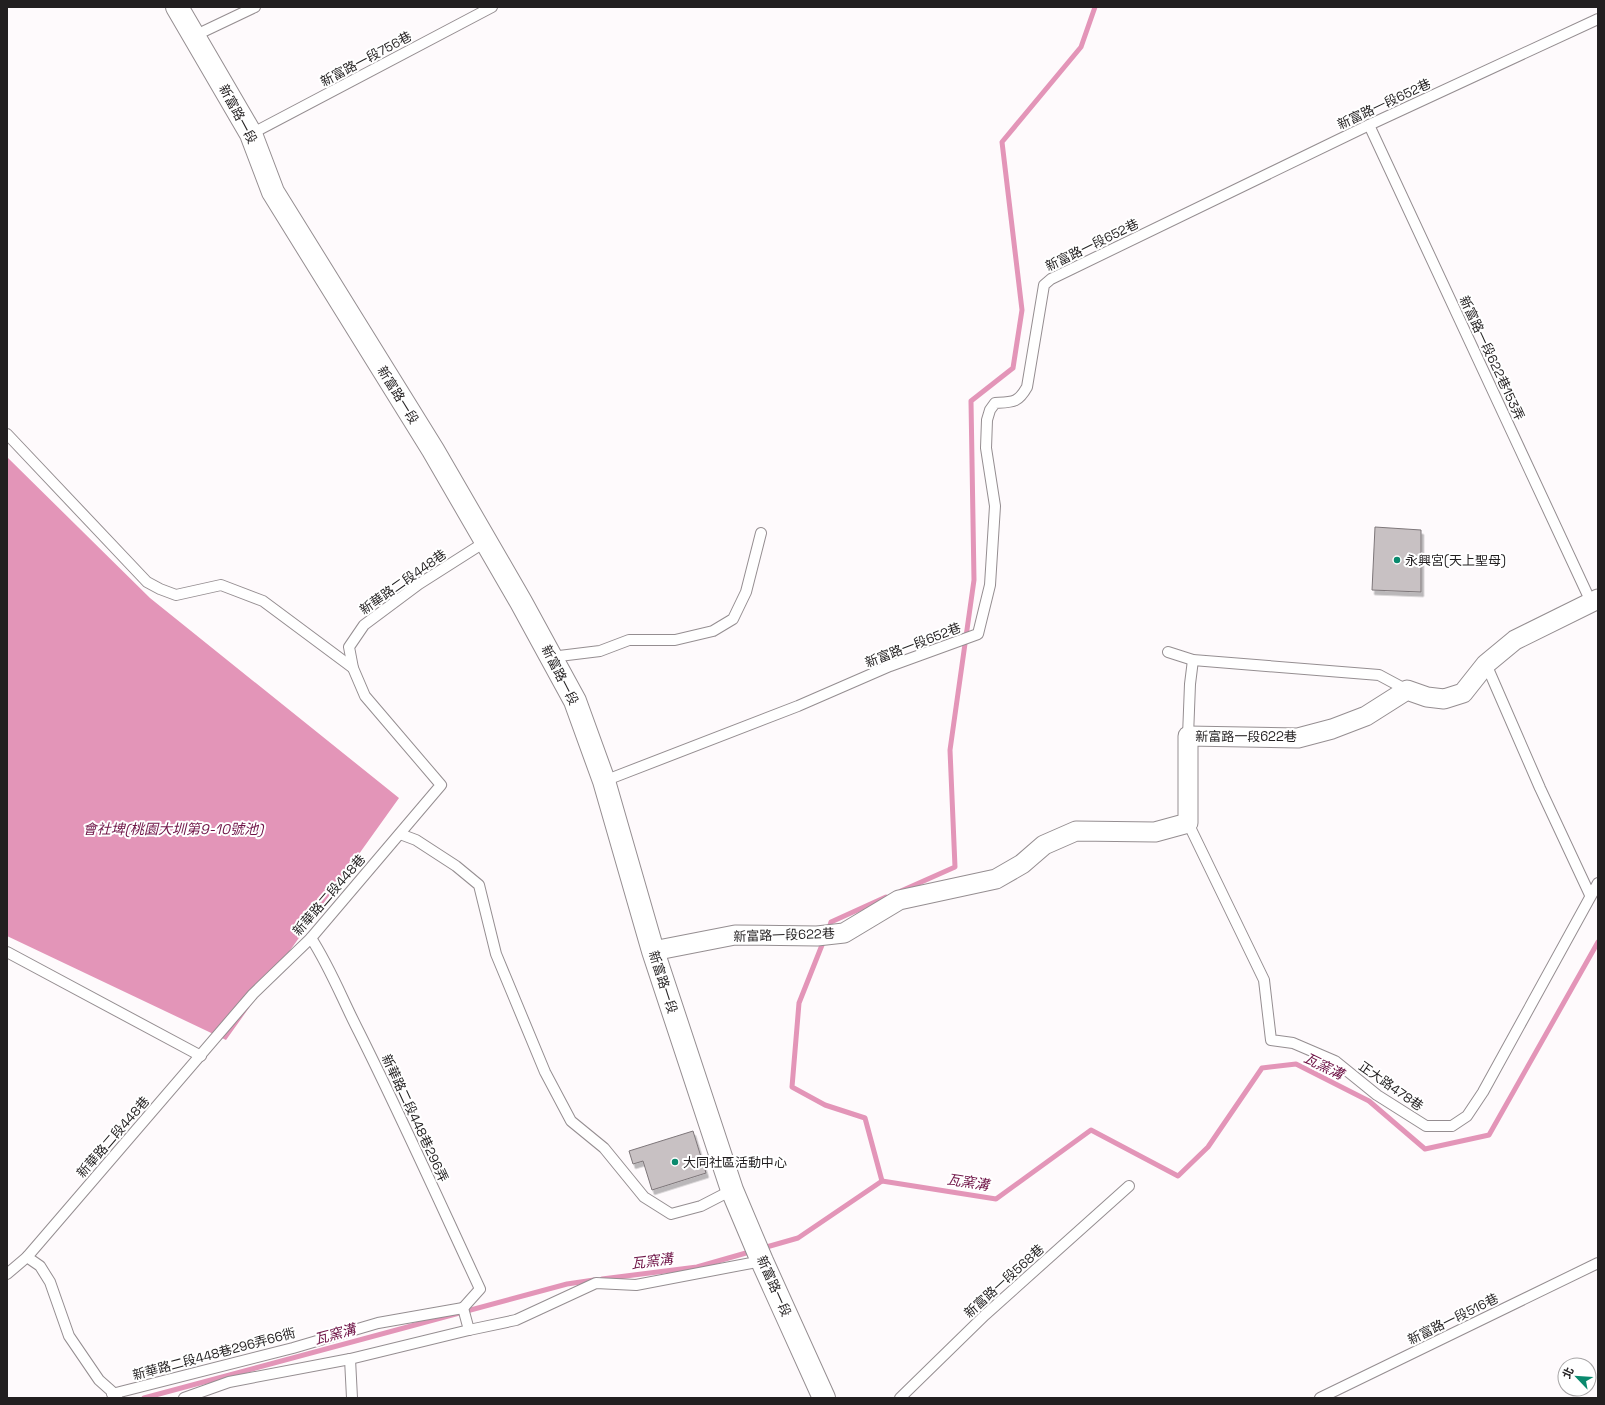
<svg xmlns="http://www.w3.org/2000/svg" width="1605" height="1405" font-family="'Space Grotesk','Noto Sans TC',sans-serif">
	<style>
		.water { fill: #e395b8 }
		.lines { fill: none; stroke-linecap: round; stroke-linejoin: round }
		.stream { stroke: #e395b8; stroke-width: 5 }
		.building { fill: #c8c1c3; stroke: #7d7679; filter: url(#shadow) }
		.service-casing { stroke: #958e91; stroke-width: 12 }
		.minor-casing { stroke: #958e91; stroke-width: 21 }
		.tertiary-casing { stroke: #958e91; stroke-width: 24 }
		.service { stroke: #fff; stroke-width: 10 }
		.minor { stroke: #fff; stroke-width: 19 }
		.tertiary { stroke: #fff; stroke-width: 22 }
		.poi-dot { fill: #0a8a6e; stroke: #fff; stroke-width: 1.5 }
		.labels { text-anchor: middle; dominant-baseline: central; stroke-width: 4; stroke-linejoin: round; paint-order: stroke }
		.street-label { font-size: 13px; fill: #221f20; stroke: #fff }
		.poi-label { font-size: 13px; fill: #221f20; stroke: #fff; text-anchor: start }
		.water-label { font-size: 14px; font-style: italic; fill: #6e1346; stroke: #fff }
	</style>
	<defs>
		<filter id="shadow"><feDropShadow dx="2.5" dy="4.5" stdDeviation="0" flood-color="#0004"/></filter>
	</defs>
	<rect width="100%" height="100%" fill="#fefafc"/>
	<!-- water -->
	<path class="water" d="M 7,457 L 150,598 L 399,798 L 226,1040 L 7,936 Z"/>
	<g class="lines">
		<!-- stream -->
		<g class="stream">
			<path d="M 901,891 L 955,867 L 950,750 L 974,580 L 971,401 L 1013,368 L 1022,310 L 1002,142 L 1081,47 L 1095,7"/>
			<path d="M 828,931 L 831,922 L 886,897"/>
			<path d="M 824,940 L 799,1003 L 792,1087 L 825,1105 L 865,1118 L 882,1181"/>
			<path d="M 763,1248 L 798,1238 L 882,1181 L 996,1199 L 1091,1130 L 1178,1176 L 1208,1147 L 1262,1068 L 1296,1064 L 1369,1101 L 1425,1149 L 1489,1135 L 1598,942"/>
			<path d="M 602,1279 L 697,1267 L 753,1251"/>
			<path d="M 144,1398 L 567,1284 L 594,1280"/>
		</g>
	</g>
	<!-- building -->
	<g class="building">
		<path d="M 1375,527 L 1421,530 L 1421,592 L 1372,590 Z"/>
		<path d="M 693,1131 L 706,1173 L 652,1190 L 643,1161 L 633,1164 L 629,1151 Z"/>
	</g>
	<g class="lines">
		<!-- service casing -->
		<g class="service-casing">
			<g id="service">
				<path d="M 194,36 L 255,7"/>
				<path d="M 1369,125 L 1591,602"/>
				<path d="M 251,134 L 492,7"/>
				<path d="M 7,434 L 147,582 L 160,589 L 176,595 L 221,585 L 263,601 L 353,668"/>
				<path d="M 1168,652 L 1193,660 L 1379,675 L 1407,690"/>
				<path d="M 551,657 L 600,651 L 629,640 L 675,640 L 713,631 L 733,619 L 746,592 L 761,533"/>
				<path d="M 1486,664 L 1540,788 L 1590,895"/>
				<path d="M 1188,736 L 1190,684 L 1193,660"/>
				<path d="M 604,781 L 798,706 L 890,666 L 978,634 L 990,585 L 995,506 L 986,448 L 987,420 L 990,410 L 995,403 C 1013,402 1018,403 1027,387 L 1044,285 L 1051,279 L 1369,125 L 1598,19"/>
				<path d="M 1188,823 L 1264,980 L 1271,1040 L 1293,1043 L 1335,1061 L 1377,1095 L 1426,1126 L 1452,1126 L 1467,1116 L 1483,1092 L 1598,883"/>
				<path d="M 400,834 L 416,840 L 456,866 L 479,885 L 496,954 L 545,1072 L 571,1121 L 604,1148 L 644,1197 L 671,1214 L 701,1206 L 732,1190"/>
				<path d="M 311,938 C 331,969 342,999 359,1032 C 401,1116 440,1203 480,1289 L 463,1308"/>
				<path d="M 7,952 L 201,1056"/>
				<path d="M 27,1257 L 40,1266 L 50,1282 L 69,1336 L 99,1380 L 117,1396"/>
				<path d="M 7,1274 L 27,1257 L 253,994 L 311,938 L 441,785 L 365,696 L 353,668 L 349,647 L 364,625 L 419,584 L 485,542"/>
				<path d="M 463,1308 L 469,1330"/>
				<path d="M 350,1359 L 352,1398"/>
				<path d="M 112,1394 L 293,1348 L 378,1323 L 463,1308"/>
				<path d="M 184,1398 L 229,1382 L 350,1359 L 469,1330 L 516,1320 L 596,1283 L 636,1285 L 762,1261"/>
				<path d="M 900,1398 L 985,1315 L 1129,1186"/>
				<path d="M 1320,1398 L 1598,1263"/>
			</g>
		</g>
		<!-- minor casing -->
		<g class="minor-casing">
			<path id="minor" d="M 653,951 L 735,935 L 817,936 L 844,933 L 899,900 L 996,879 L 1022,864 L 1044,845 L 1076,831 L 1155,832 L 1188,823 L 1188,736 L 1298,738 L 1332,729 L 1366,716 L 1407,690 L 1427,697 L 1444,699 L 1463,693 L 1486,664 L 1515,640 L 1598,599"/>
		</g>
		<!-- tertiary casing -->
		<g class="tertiary-casing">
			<path id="tertiary" d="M 177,7 L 251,134 L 273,192 L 433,450 L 521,602 L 575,701 L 604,781 L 653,951 L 732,1190 L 762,1261 L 824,1398"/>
		</g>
		<!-- service -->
		<use href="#service" class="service"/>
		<!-- minor -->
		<use href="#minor" class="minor"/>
		<!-- tertiary -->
		<use href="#tertiary" class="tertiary"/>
	</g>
	<!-- markers -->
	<g class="poi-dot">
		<circle cx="1397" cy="560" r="4"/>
		<circle cx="675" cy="1162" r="4"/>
	</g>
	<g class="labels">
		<!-- street labels -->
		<g class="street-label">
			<text transform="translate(366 59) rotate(-28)">新富路一段756巷</text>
			<text transform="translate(1384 104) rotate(-25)">新富路一段652巷</text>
			<text transform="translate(238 114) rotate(62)">新富路一段</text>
			<text transform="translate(1092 245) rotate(-26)">新富路一段652巷</text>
			<text transform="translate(1492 358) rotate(65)">新富路一段622巷153弄</text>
			<text transform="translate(398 395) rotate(58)">新富路一段</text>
			<text transform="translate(403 582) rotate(-35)">新華路二段448巷</text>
			<text transform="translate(913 645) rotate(-21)">新富路一段652巷</text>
			<text transform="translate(560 675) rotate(63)">新富路一段</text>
			<text x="1246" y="736">新富路一段622巷</text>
			<text transform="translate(329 895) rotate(-49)">新華路二段448巷</text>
			<text transform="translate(784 935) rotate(-2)">新富路一段622巷</text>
			<text transform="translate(663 982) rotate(72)">新富路一段</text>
			<text transform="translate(1391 1086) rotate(35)">正大路478巷</text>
			<text transform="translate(415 1118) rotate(65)">新華路二段448巷296弄</text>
			<text transform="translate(113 1137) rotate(-49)">新華路二段448巷</text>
			<text transform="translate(1004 1281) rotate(-42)">新富路一段568巷</text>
			<text transform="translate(774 1286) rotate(66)">新富路一段</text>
			<text transform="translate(1453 1319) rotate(-26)">新富路一段516巷</text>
			<text transform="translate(214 1354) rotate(-15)">新華路二段448巷296弄66衖</text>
		</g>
		<!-- poi labels -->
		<g class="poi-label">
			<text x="1405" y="560">永興宮(天上聖母)</text>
			<text x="683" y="1162">大同社區活動中心</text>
		</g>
		<!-- water labels -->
		<g class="water-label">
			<text x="173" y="829">會社埤(桃園大圳第9-10號池)</text>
			<text transform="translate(1324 1066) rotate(26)">瓦窯溝</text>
			<text transform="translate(968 1182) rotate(9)">瓦窯溝</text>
			<text transform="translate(652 1261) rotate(-7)">瓦窯溝</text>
			<text transform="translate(335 1334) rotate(-15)">瓦窯溝</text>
		</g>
	</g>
	<!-- border -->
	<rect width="1605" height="1405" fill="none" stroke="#221f20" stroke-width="16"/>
	<!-- north arrow -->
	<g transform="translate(1577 1377) rotate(295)"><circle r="19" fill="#ffffff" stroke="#a7a5a6"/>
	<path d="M0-3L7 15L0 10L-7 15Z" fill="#0a8a6e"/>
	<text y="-6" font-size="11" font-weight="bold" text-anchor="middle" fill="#221f20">北</text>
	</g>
</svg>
